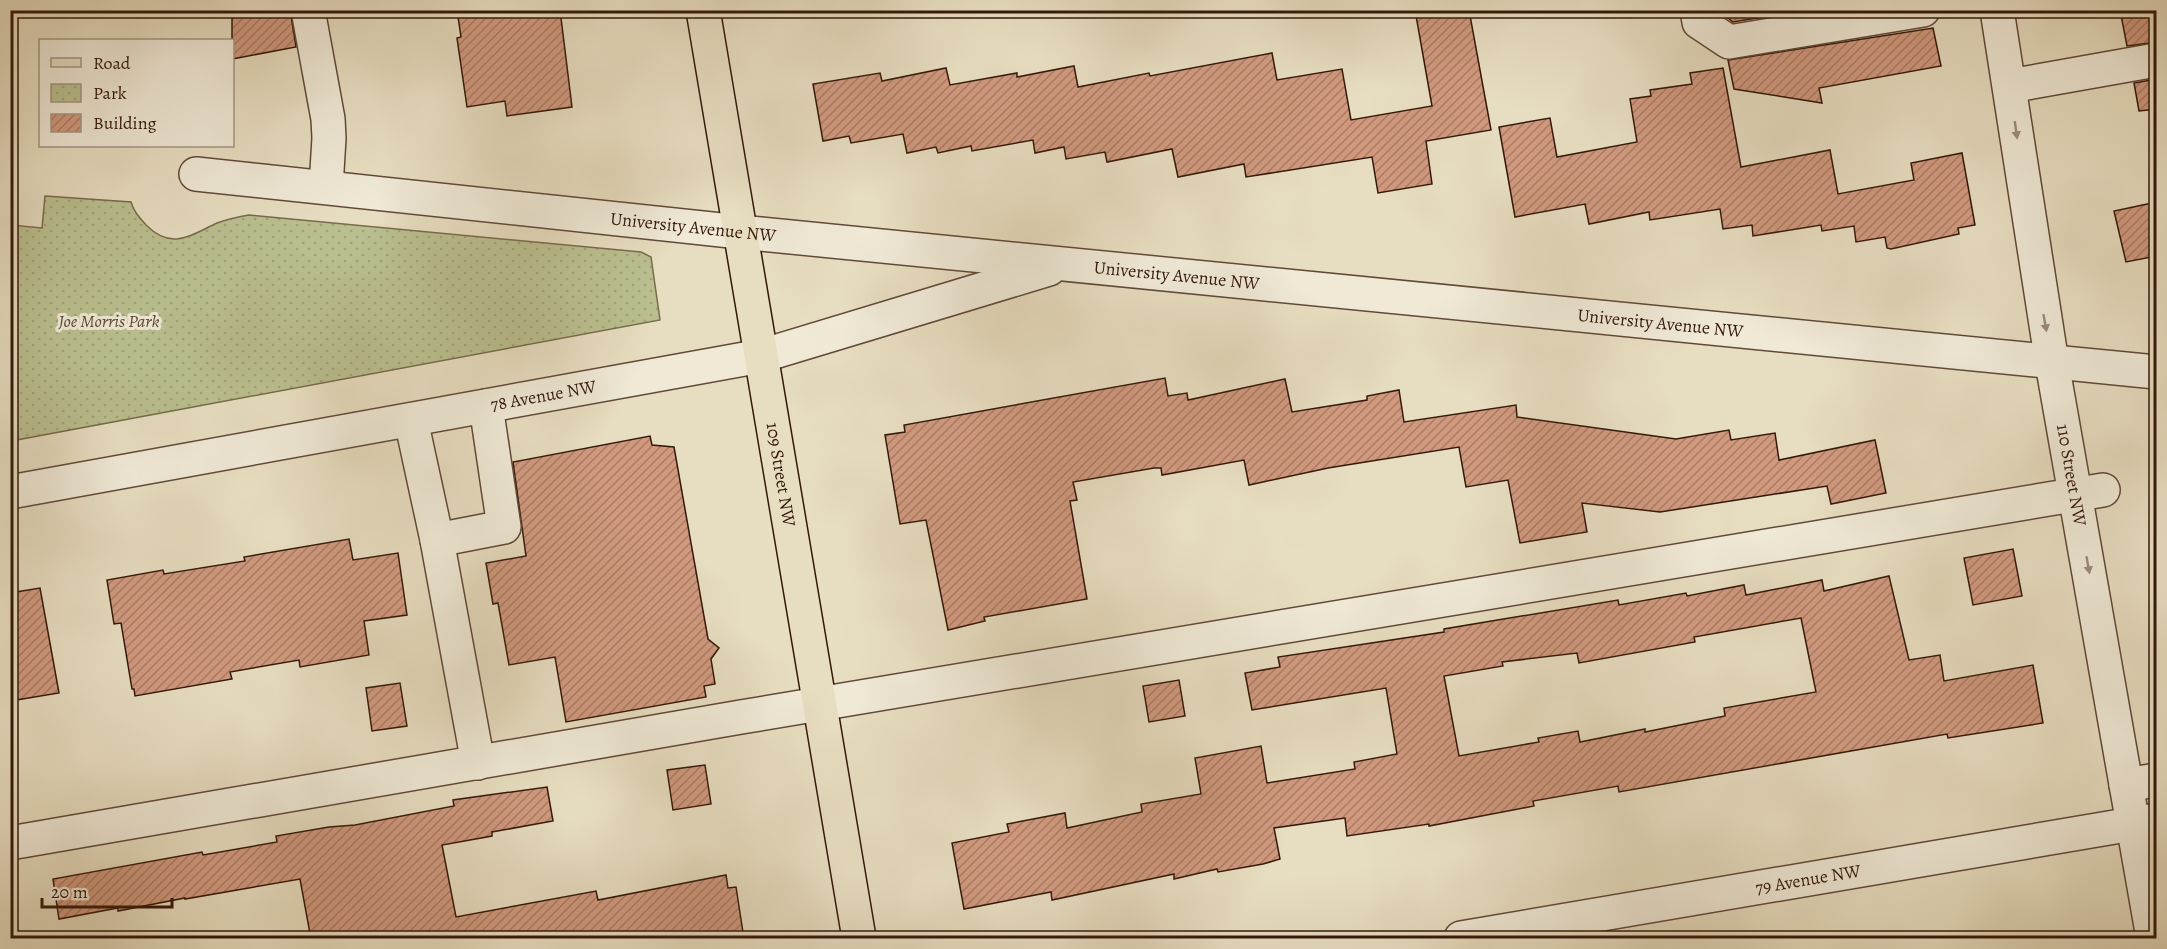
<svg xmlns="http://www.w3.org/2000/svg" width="2167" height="949" font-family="Alegreya,serif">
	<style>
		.park { fill: url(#park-dots); stroke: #776c4c; stroke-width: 1.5 }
		.building { fill: url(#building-hatch); stroke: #34180a; stroke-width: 1.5; fill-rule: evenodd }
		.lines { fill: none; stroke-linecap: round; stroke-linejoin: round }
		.minor-casing { stroke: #614938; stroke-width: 36 }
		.major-casing { stroke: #34180a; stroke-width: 36 }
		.minor { stroke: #efe9d6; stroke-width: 33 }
		.major { stroke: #e7ddc0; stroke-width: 33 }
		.oneway { fill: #9b8b7a }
		.labels { text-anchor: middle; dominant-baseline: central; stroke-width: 6; stroke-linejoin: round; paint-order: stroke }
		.street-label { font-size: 18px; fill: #34180a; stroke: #efe9d6 }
		.park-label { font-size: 18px; font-style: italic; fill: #5c4a32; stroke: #efe9d6 }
	</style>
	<defs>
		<pattern id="park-dots" width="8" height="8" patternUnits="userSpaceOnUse" patternTransform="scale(1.5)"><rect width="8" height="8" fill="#babf8f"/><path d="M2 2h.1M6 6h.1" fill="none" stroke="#a0a37a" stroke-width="1.8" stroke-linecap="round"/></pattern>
		<pattern id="building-hatch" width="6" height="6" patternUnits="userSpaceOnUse" patternTransform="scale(1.5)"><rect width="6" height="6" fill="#d0997e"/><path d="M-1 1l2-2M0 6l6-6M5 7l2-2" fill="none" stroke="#aa7c65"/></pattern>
	</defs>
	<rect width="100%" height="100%" fill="#e7ddc0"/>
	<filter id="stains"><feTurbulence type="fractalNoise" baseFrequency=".00333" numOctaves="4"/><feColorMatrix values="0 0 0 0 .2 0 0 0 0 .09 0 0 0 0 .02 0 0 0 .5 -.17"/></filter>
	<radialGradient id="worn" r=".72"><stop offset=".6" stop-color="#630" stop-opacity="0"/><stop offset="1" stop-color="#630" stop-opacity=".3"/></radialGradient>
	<!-- park -->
	<path class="park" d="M 45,196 L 131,202 C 134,212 139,217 146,225 C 172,251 191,235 217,223 C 228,219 238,217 249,215 L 641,252 L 651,257 L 660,320 L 11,441 L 11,225 L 42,228 Z"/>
	<!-- building -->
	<g class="building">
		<path d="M 232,10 L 290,10 L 296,47 L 232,59 Z"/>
		<path d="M 457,10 L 560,10 L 572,107 L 507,116 L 505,101 L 467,107 L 457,38 L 461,37 Z"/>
		<path d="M 1415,10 L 1469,10 L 1491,130 L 1426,141 L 1432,184 L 1378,193 L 1372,157 L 1246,177 L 1244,164 L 1178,177 L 1172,149 L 1107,162 L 1105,152 L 1066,159 L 1064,147 L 1035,153 L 1033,140 L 972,151 L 971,146 L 938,153 L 936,147 L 907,153 L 903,134 L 851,143 L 849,136 L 823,141 L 813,84 L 880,73 L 882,81 L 946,68 L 950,85 L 1017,73 L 1017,77 L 1074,66 L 1078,87 L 1149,73 L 1150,76 L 1272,53 L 1277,80 L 1342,69 L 1351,120 L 1432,106 Z"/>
		<path d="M 1718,10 L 1805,10 L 1733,22 Z"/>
		<path d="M 2120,10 L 2157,10 L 2157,42 L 2127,46 Z"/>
		<path d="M 1933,28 L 1941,66 L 1819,88 L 1822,103 L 1734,89 L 1728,60 Z"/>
		<path d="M 1723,68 L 1741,167 L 1830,150 L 1838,194 L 1914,180 L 1911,163 L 1962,153 L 1975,225 L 1958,228 L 1959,234 L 1891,249 L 1887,248 L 1885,237 L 1856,242 L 1854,226 L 1822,231 L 1821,225 L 1753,236 L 1752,225 L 1723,229 L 1720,209 L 1650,220 L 1649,212 L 1589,224 L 1585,204 L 1515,217 L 1499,127 L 1550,118 L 1557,157 L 1637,142 L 1630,99 L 1651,96 L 1650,90 L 1692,84 L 1690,73 Z"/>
		<path d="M 2157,79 L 2157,109 L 2139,111 L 2134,83 Z"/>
		<path d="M 2157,202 L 2157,256 L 2126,262 L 2114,211 Z"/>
		<path d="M 1165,378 L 1168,396 L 1187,393 L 1188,400 L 1285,379 L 1292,412 L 1367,400 L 1367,396 L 1399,390 L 1404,422 L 1516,405 L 1517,417 L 1676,439 L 1729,430 L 1731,440 L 1775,433 L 1779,460 L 1875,440 L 1886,493 L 1831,504 L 1827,486 L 1660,512 L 1582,503 L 1587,532 L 1520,543 L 1508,480 L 1466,487 L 1459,447 L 1328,468 L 1249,485 L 1244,460 L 1162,475 L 1161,468 L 1154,468 L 1073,482 L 1077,500 L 1070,501 L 1087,599 L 984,617 L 985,621 L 948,630 L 926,520 L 900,524 L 885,435 L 905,432 L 904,425 Z"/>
		<path d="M 650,436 L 652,445 L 674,447 L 708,639 L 719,648 L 711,659 L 715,684 L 704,686 L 706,697 L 566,722 L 555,657 L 509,665 L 498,603 L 493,604 L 486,563 L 526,556 L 513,462 Z"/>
		<path d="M 349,539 L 353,560 L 398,553 L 407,615 L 364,621 L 369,655 L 300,667 L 299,660 L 230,672 L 232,679 L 135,696 L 134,689 L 132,689 L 121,623 L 114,624 L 107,580 L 163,570 L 164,574 L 245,561 L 244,557 Z"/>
		<path d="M 2013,549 L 2022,596 L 1973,605 L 1964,558 Z"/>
		<path d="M 1889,576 L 1909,660 L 1940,655 L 1944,681 L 2033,665 L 2043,723 L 1948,738 L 1947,734 L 1619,792 L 1618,786 L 1533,801 L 1534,806 L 1429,826 L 1429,824 L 1347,836 L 1345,818 L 1274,828 L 1280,859 L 1263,864 L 1218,872 L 1217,869 L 1174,879 L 1174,874 L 1052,900 L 1051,892 L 964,909 L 952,843 L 1009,832 L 1007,824 L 1065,813 L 1067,828 L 1142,812 L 1141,804 L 1201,794 L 1195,758 L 1261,746 L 1267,783 L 1355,769 L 1354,762 L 1397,754 L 1386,688 L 1252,710 L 1245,673 L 1280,667 L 1278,657 L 1444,632 L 1444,629 L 1618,600 L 1619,605 L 1686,593 L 1687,596 L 1744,585 L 1746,595 L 1822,580 L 1824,591 ZM 1801,618 L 1816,692 L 1724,708 L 1725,716 L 1645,732 L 1645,729 L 1580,742 L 1578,731 L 1538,738 L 1539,742 L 1459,756 L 1444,676 L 1503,666 L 1502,662 L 1577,653 L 1579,663 L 1695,642 L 1694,637 Z"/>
		<path d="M 40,588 L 59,693 L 10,701 L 10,593 Z"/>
		<path d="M 1179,680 L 1185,716 L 1149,722 L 1143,686 Z"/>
		<path d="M 400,683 L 407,726 L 372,731 L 366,688 Z"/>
		<path d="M 705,765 L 711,804 L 673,810 L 667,770 Z"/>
		<path d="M 547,787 L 553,821 L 492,832 L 492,836 L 442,845 L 456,917 L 596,891 L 598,900 L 726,875 L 728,888 L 736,887 L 744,939 L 311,939 L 300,879 L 185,899 L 185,898 L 118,911 L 118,908 L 59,919 L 53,879 L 202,852 L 203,855 L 277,842 L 276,836 L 329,827 L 355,825 L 454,806 L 453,800 Z"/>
	</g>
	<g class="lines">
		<!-- minor casing -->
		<g class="minor-casing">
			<g id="minor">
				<path d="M 308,10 L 328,119 L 329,138 L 326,187"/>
				<path d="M 1697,10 L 1699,22 L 1729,42 L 1923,10"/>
				<path id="s1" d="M 1997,10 L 2052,363 L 2153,938"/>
				<path d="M 2010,86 L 2156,60"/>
				<path id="s2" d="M 196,174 L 740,232 L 2156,372"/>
				<path d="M 411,420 L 437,540 L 504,527 L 486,406"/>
				<path id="s3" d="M 10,492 L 761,356 L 1049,269"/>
				<path d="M 437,540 L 478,763"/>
				<path d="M 2126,785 L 2156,780"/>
				<path d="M 10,843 L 741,717 L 2103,490"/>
				<path id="s4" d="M 1461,938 L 2156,820"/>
			</g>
		</g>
		<!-- major casing -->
		<g class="major-casing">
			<g id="major">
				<path id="s5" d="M 703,10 L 859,938"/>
			</g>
		</g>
		<!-- minor -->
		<use href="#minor" class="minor"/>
		<!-- major -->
		<use href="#major" class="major"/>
	</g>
	<!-- one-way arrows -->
	<defs><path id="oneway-solid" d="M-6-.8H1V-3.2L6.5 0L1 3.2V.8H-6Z" transform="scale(1.5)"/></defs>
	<g class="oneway">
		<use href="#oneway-solid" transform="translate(2016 130) rotate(82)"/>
		<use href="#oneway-solid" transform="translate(2045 323) rotate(80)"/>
		<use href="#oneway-solid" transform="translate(2088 565) rotate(80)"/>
	</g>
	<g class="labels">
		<!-- street labels -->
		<g class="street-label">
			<text stroke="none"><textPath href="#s2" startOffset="500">University Avenue NW</textPath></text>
			<text stroke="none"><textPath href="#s2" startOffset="986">University Avenue NW</textPath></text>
			<text stroke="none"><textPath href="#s2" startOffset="1472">University Avenue NW</textPath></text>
			<text stroke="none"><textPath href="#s3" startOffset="542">78 Avenue NW</textPath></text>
			<text stroke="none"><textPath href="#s5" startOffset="471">109 Street NW</textPath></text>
			<text stroke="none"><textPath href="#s1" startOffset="471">110 Street NW</textPath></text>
			<text stroke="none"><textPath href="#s4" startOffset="352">79 Avenue NW</textPath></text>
		</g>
		<!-- park labels -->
		<g class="park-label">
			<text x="109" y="321">Joe Morris Park</text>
		</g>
	</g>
	<!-- margin -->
	<rect width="2167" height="949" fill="none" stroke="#e7ddc0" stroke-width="36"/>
	<rect x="12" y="12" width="2143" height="925" fill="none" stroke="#34180a" stroke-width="3"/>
	<rect x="18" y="18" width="2131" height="913" fill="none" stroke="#34180a" stroke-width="1.5"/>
	<!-- legend -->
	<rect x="39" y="39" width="195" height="108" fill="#efe9d6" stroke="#a49584" stroke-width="1.5"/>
	<rect x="51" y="58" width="30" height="9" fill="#e7ddc0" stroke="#a49584" stroke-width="1.5"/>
	<text x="93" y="69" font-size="18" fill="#34180a">Road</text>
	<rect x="51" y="84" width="30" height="18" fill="url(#park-dots)" stroke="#a49584" stroke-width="1.5"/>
	<text x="93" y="99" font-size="18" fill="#34180a">Park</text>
	<rect x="51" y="114" width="30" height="18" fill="url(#building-hatch)" stroke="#a49584" stroke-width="1.5"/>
	<text x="93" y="129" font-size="18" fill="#34180a">Building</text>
	<!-- scale -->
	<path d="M42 898v9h130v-9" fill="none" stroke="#34180a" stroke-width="3"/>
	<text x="51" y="898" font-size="18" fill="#34180a" stroke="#efe9d6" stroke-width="4.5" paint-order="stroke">20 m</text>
	<rect width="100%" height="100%" filter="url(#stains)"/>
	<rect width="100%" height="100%" fill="url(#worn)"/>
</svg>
